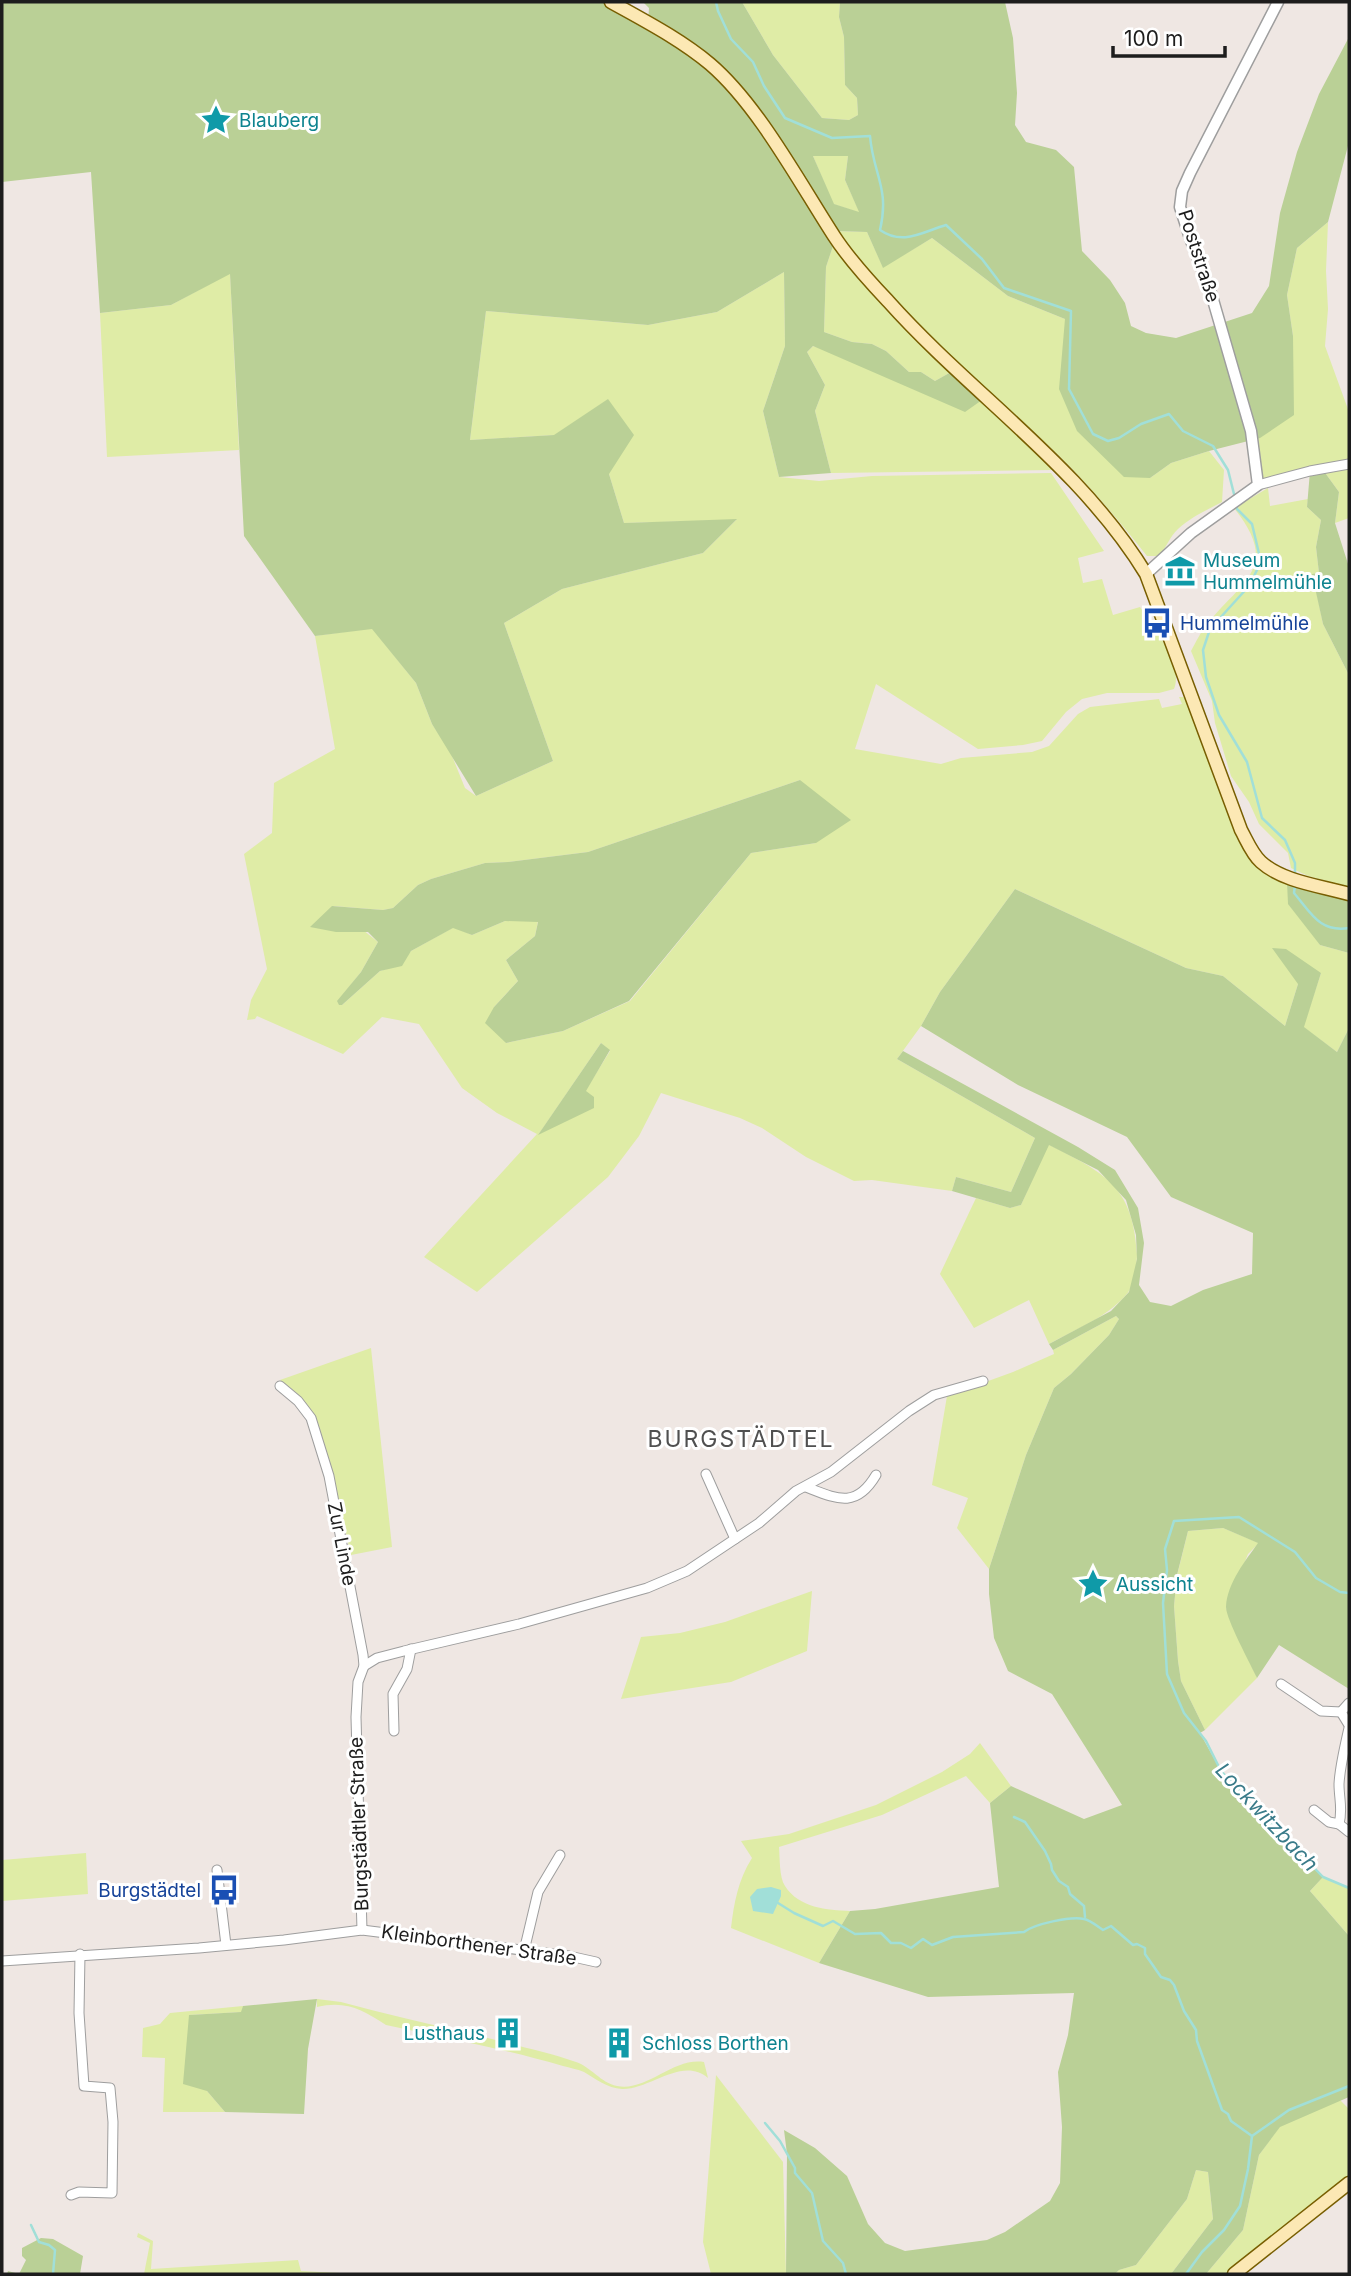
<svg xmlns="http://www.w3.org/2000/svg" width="1351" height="2276" font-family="Inter,sans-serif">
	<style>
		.grass { fill: #dfeca6; fill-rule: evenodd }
		.forest { fill: #bad096; fill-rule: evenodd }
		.water { fill: #a1dfd8 }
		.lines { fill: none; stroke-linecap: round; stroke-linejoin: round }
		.stream { stroke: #a1dfd8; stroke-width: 2.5 }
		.minor-casing { stroke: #9e9e9e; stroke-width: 11 }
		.tertiary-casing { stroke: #9e9e9e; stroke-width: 13 }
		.secondary-casing { stroke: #785e01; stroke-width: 15 }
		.minor { stroke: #fff; stroke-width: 9 }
		.tertiary { stroke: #fff; stroke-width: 10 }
		.secondary { stroke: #fce8b4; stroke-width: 12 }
		.labels { text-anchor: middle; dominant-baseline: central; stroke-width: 6; stroke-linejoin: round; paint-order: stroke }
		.culture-label { font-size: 19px; fill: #0d838f; stroke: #fff; text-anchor: start }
		.street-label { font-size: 19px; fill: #1d1d1d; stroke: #fff }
		.transit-label { font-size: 19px; fill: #164399; stroke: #fff; text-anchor: start }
		.water-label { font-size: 21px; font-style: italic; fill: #397b89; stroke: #fff }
		.quarter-label { font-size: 23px; letter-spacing: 2px; fill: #505050; stroke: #fff }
	</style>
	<rect width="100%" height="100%" fill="#efe7e3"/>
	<!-- grass -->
	<g class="grass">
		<path d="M 742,2 L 840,2 L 839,17 L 844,37 L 845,85 L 857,98 L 858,115 L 849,120 L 822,118 L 773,55 Z"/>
		<path d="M 813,156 L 848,156 L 845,180 L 860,213 L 833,204 Z"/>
		<path d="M 1328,222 L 1326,271 L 1328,309 L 1325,346 L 1349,412 L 1349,518 L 1335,523 L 1339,492 L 1323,470 L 1258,485 L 1252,440 L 1293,336 L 1287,295 L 1297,248 Z"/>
		<path d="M 834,231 L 867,232 L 883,267 L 932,238 L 1008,296 L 1065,319 L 1065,337 L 1150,478 L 1171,463 L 1209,451 L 1224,470 L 1222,502 C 1207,510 1191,517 1178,529 C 1169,537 1167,548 1158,556 L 1147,556 C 1119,521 1091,487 1059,456 C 983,383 898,315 834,231 Z"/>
		<path d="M 834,243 C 871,289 908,332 951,372 L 935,381 L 921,372 L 909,372 L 886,351 L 872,344 L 852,342 L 824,332 L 826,267 Z"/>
		<path d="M 784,272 L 785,346 L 763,411 L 779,477 L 819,481 L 872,476 L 1051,473 L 1104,551 L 1078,558 L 1083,583 L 1102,579 L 1113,615 L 1140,607 C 1153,626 1184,665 1174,689 L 1159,693 L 1107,693 L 1082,699 L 1066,712 L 1042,741 L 1023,745 L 978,749 L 876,684 L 855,749 L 941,764 L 961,758 L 1032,752 L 1049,746 L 1078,714 L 1090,707 L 1159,699 L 1162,708 L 1182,704 L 1179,697 L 1188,697 L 1238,839 L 1255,863 L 1287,882 L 1320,945 L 1349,953 L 1349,1028 L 1337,1052 L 1303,1027 L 1321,973 L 1298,984 L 1285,1026 L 1223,976 L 1186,968 L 1015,889 L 940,992 L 921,1026 L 897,1059 L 1035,1138 L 1011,1192 L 956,1177 L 952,1191 L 872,1180 L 854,1181 L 806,1157 L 762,1128 L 740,1118 L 661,1093 L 639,1136 L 608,1177 L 477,1292 L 424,1257 L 537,1134 L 497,1113 L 462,1088 L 419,1024 L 382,1017 L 343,1054 L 257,1016 L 255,1019 L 247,1020 L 251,1000 L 267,969 L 244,854 L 272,833 L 274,783 L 335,749 L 315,636 L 372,628 L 416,683 L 432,724 L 450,751 L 465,788 L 476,796 L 553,761 L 504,623 L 562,589 L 703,553 L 736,520 L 624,523 L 609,474 L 555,435 L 470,440 L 486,311 L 648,325 L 717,312 ZM 800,780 L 816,843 L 751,853 L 630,1001 L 563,1031 L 506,1043 L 494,1007 L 518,981 L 506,960 L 535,936 L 538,921 L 505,921 L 472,935 L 454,927 L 411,951 L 393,967 L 380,971 L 342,1005 L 338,1001 L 361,972 L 378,942 L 333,906 L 383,910 L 393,908 L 418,885 L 431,879 L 485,863 L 508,862 L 588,852 ZM 601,1043 L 610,1051 L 585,1091 L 539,1134 Z"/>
		<path d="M 230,273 L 239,450 L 107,457 L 100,313 L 171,305 Z"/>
		<path d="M 813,346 L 982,400 L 1055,470 L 831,473 L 815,411 L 825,385 L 807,352 Z"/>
		<path d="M 1268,488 L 1270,506 L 1308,499 L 1307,507 L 1321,520 L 1316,547 L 1319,573 L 1313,574 L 1323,624 L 1349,675 L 1349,887 L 1308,876 L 1291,868 L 1288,853 L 1259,824 L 1249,802 L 1231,776 L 1215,723 L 1212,701 L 1191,651 C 1196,642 1201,631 1208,623 C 1243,580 1281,567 1234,508 Z"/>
		<path d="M 1048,1144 C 1104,1173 1133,1185 1137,1254 C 1137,1265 1134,1287 1126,1295 C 1106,1318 1076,1329 1049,1344 L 1029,1300 L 974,1328 L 940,1274 L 976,1198 L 1010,1208 L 1021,1205 Z"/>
		<path d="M 1116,1316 L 1119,1319 L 1109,1335 L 1071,1374 L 1054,1388 L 1026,1455 L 989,1569 L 957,1528 L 968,1498 L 932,1485 L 947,1396 L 1013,1372 L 1054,1354 L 1053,1350 Z"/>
		<path d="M 371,1348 L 392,1547 L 351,1555 C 341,1515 328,1432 304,1401 C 298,1393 288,1386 280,1380 Z"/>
		<path d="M 1223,1528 L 1259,1543 L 1248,1554 L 1226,1608 L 1257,1678 L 1205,1730 L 1181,1681 L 1178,1661 L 1174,1606 L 1177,1576 L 1188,1531 Z"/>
		<path d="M 812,1591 L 807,1651 L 731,1682 L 621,1699 L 641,1637 L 680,1633 L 725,1622 Z"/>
		<path d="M 980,1743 L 1011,1786 L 990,1803 L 966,1776 L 882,1815 L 779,1847 C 780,1858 779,1877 785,1886 C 799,1908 827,1910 850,1911 L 819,1963 L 731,1928 C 734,1903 738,1880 752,1858 L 741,1841 L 789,1834 L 876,1805 L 942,1772 L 970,1754 Z"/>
		<path d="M 86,1853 L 88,1894 L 2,1901 L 2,1860 Z"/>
		<path d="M 1323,1877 L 1349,1888 L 1349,1936 L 1310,1891 Z"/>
		<path d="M 317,1999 L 341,2002 C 396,2017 453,2029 508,2043 C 530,2049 554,2054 576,2062 C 591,2067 601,2083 617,2086 C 647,2092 673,2057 704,2062 L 708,2078 C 682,2056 650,2090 622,2089 C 607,2088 596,2079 584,2072 C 577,2069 570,2068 563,2066 C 505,2049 446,2038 386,2025 C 363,2010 346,2000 317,2007 Z"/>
		<path d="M 243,2006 L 242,2012 L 189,2015 L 207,2091 L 225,2112 L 163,2112 L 165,2058 L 142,2057 L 143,2028 L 160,2024 L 170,2013 Z"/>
		<path d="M 716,2075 L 783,2162 L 786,2274 L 711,2274 L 703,2242 Z"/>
		<path d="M 1340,2100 L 1349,2109 L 1349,2179 L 1228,2274 L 1206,2274 L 1243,2230 L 1259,2155 L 1280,2126 Z"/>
		<path d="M 1196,2170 L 1208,2172 L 1213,2219 L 1171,2274 L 1115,2274 L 1119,2270 L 1136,2265 L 1187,2199 Z"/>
		<path d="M 138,2233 L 153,2241 L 151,2269 L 298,2260 L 301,2271 L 359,2274 L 144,2274 L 150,2243 L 137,2237 Z"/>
	</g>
	<!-- forest -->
	<g class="forest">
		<path d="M 2,2 L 607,2 L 648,23 L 649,8 L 643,2 L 742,2 L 773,55 L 822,118 L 849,120 L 858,115 L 857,98 L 845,85 L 844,37 L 839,17 L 840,2 L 1005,2 L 1013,38 L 1017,93 L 1015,125 L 1026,142 L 1056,150 L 1074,167 L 1082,251 L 1110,280 L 1125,303 L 1131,326 L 1146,333 L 1176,338 L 1252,313 L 1269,286 L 1280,213 L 1297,152 L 1319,94 L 1349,37 L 1349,142 L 1328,222 L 1297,248 L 1287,295 L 1293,336 L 1294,415 L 1260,438 L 1209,451 L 1171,463 L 1150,478 L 1124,477 L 1077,431 L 1059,389 L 1065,319 L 1008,296 L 932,238 L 883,268 L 867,232 L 835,231 L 834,243 L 826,267 L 824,332 L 852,342 L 872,344 L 886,351 L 909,372 L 921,372 L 935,381 L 951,372 L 982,400 L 965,412 L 813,346 L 807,352 L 825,385 L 815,411 L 831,473 L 779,477 L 763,411 L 785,346 L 784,272 L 717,312 L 648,325 L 486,311 L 470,440 L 554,435 L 608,399 L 634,435 L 609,474 L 624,523 L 737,519 L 703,553 L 562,589 L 504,623 L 553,761 L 476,796 L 432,724 L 416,683 L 372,629 L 315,636 L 244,536 L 230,274 L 171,305 L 100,313 L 91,172 L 2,182 ZM 813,156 L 848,156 L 845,180 L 859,212 L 834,204 Z"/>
		<path d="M 1323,470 L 1339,492 L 1335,523 L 1349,567 L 1349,675 L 1323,624 L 1312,574 L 1319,573 L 1316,547 L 1321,520 L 1307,507 L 1310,471 Z"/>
		<path d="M 800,780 L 851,820 L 816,843 L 751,853 L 629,1001 L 563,1031 L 506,1043 L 485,1023 L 494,1007 L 518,981 L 506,960 L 535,936 L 538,922 L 505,921 L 472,935 L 453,928 L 411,951 L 402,966 L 380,971 L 342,1005 L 339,1005 L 337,1001 L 361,972 L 378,942 L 368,932 L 336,932 L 310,927 L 332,906 L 383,910 L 393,908 L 418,885 L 431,879 L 485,863 L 508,862 L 588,852 Z"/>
		<path d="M 1287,882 L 1349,898 L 1349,953 L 1320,945 L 1288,904 Z"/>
		<path d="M 1015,889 L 1186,968 L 1223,976 L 1285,1026 L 1298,984 L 1272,948 L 1286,949 L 1321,973 L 1304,1027 L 1337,1052 L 1349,1028 L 1349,1689 L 1279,1645 L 1257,1678 C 1251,1665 1226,1619 1226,1607 C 1227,1583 1246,1560 1258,1543 L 1223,1528 L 1188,1531 L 1177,1575 L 1174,1606 L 1178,1661 L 1181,1681 L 1205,1730 L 1200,1733 L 1221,1771 L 1323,1877 L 1310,1891 L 1349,1936 L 1349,2097 L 1280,2127 L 1259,2155 L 1243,2230 L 1206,2274 L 1171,2274 L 1213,2219 L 1208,2172 L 1196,2170 L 1187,2199 L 1136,2265 L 1119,2270 L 1115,2274 L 786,2274 L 787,2154 L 784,2130 L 815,2148 L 847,2176 L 868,2224 L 885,2243 L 905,2251 L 987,2240 L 1005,2232 L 1050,2201 L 1060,2183 L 1062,2127 L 1058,2072 L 1068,2035 L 1074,1993 L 928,1997 L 819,1963 L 850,1911 L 875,1909 L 999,1887 L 990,1803 L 1011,1786 L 1084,1819 L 1122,1805 L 1052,1694 L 1008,1671 L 994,1638 L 989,1594 L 989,1569 L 1026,1455 L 1054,1388 L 1071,1374 L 1109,1335 L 1119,1319 L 1116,1316 L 1053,1350 L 1049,1344 L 1111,1311 L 1129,1292 L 1137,1259 L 1136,1235 L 1126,1200 L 1098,1170 L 1049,1145 L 1021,1205 L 1010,1208 L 952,1191 L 956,1177 L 1011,1192 L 1035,1138 L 897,1059 L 903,1051 L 1078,1147 L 1115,1170 L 1138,1208 L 1144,1243 L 1139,1285 L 1150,1302 L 1171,1306 L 1203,1290 L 1252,1274 L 1253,1233 L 1171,1197 L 1127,1137 L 1018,1085 L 921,1026 L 940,992 Z"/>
		<path d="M 601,1043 L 610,1050 L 586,1091 L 594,1097 L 594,1108 L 538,1135 Z"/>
		<path d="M 317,1999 L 308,2049 L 304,2114 L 225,2112 L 207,2091 L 183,2084 L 189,2015 L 241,2012 L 243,2006 Z"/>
		<path d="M 41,2238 L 53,2239 L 83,2256 L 80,2274 L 7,2274 L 8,2271 L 19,2274 L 26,2260 L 22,2256 L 22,2248 Z"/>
	</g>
	<!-- water -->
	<path class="water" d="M 771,1887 L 781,1890 L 781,1896 L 773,1914 L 753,1911 L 750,1897 L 757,1889 Z"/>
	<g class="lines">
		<!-- stream -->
		<g class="stream">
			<path d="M 716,2 L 718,11 L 731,39 L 753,62 L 764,86 L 785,118 L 832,138 L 870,136 C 873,174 890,188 880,230 C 903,246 922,232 946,225 L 982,259 L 1004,288 L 1071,311 L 1069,389 L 1093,434 L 1108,441 L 1119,438 L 1141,424 L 1169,414 L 1183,431 L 1213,446 L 1228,470 L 1235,498"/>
			<path d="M 1236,504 L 1237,509 L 1252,524 L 1261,562 L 1249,586 L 1210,629 L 1203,650 L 1206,677 L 1219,715 L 1247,762 L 1262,818 L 1285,840 L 1295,863 L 1295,875"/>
			<path d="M 1295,885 L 1294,893 C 1311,913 1320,933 1349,928"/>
			<path d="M 1349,1593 L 1340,1592 L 1316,1578 L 1295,1552 L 1239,1517 L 1174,1521 L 1165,1549 L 1167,1570 L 1163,1603 L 1167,1674 L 1184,1713 L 1206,1741 L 1221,1771 L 1323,1877 L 1349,1888"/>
			<path d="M 1014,1817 L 1025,1822 L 1045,1851 L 1051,1864 L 1052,1870 L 1059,1881 L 1068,1887 L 1070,1894 L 1084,1906 L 1085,1917"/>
			<path d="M 778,1903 L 794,1913 L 823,1926 L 833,1921 L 855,1934 L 881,1933 L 891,1943 L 901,1943 L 911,1948 L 923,1939 L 932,1945 L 953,1937 L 1024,1932 C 1034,1924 1071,1916 1084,1919 C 1090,1920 1097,1926 1103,1930 L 1111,1926 L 1133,1945 L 1137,1944 L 1145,1948 L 1145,1954 L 1161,1977 L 1170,1980 L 1174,1985 L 1184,2011 L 1196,2030 L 1197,2041 L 1222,2110 L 1228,2114 L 1231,2121 L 1252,2136"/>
			<path d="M 765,2123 L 780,2141 L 795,2168 L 795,2173 L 812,2193 L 823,2241 L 843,2263 L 846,2274"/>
			<path d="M 31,2225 L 39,2242 L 49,2245 L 55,2250 L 53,2274"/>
			<path d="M 1186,2274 L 1202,2252 L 1224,2230 L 1240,2206 L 1248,2169 L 1252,2136 L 1289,2110 L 1349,2086"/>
		</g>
		<!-- minor casing -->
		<g class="minor-casing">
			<g id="minor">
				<path d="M 1258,485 L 1310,471 L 1349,464"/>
				<path d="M 280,1386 L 298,1401 L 311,1418 L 329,1476 L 363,1655 L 364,1666 L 358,1682 L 356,1717 L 362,1930"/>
				<path d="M 706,1474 L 735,1539"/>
				<path d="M 806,1487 C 837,1499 856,1509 876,1475"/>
				<path d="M 364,1666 L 377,1658 L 404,1651 L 519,1624 L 647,1588 L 687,1571 L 759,1523 L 796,1491 L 831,1472 L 909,1411 L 934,1395 L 983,1381"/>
				<path d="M 1281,1684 L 1321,1711 L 1341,1712"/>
				<path d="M 1349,1703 L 1341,1712 L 1349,1725"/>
				<path d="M 1349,1728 C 1345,1746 1340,1766 1339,1784 C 1339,1799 1343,1809 1339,1824 L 1349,1832"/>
				<path d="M 394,1731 L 393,1694 L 407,1669 L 411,1649"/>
				<path d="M 1314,1810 L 1329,1822 L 1339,1824"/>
				<path d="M 217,1870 L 226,1945"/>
				<path d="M 524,1951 L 538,1892 L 560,1855"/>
				<path d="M 2,1961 L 199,1948 L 284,1940 L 362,1930 L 569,1956 L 596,1962"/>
				<path d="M 71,2195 L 79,2192 L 112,2193 L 113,2122 L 110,2088 L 84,2086 L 79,2013 L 80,1954"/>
			</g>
		</g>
		<!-- tertiary casing -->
		<g class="tertiary-casing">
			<path id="tertiary" d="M 1146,574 L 1191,533 L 1258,485 L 1251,431 L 1211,293 L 1190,238 L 1180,207 L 1182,191 L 1190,173 L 1278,2"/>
		</g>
		<!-- secondary casing -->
		<g class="secondary-casing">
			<g id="secondary">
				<path d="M 611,2 C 645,21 680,39 710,64 C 758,105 799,182 834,236 C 849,259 869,281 888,301 C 971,394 1081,467 1146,574 L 1241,830 C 1247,841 1252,854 1261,862 C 1283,882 1322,886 1349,894"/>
				<path d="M 1234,2274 L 1349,2183"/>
			</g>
		</g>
		<!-- minor -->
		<use href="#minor" class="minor"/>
		<!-- tertiary -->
		<use href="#tertiary" class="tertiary"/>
		<!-- secondary -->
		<use href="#secondary" class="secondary"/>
	</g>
	<!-- icons -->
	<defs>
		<g id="sight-bare" transform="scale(2.415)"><path d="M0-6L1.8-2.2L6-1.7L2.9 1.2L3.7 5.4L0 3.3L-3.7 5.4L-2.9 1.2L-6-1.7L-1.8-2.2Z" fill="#0f9aa8" stroke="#fff" stroke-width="2.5" paint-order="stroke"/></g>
		<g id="museum-bare" transform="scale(2.415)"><path d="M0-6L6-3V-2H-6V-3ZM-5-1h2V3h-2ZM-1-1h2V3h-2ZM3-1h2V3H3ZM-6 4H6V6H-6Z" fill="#0f9aa8" stroke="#fff" stroke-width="2.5" paint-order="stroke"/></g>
		<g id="bus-bare" transform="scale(2.415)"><path d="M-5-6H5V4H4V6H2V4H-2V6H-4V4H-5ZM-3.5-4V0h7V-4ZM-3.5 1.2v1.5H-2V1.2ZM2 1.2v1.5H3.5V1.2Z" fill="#1a4fb4" stroke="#fff" stroke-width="2.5" paint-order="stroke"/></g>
		<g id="building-bare" transform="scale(2.415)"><path d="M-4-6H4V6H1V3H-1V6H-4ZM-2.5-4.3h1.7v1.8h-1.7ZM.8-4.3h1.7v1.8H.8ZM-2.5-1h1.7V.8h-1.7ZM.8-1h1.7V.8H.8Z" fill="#0f9aa8" stroke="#fff" stroke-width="2.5" paint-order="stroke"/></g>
	</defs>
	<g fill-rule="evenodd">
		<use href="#sight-bare" x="216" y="120"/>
		<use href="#museum-bare" x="1180" y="571"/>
		<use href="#bus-bare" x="1157" y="623"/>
		<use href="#sight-bare" x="1093" y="1584"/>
		<use href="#bus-bare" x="224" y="1890"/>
		<use href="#building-bare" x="508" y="2033"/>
		<use href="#building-bare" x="619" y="2043"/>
	</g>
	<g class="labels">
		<!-- culture labels -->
		<g class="culture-label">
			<text x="239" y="120">Blauberg</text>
			<text x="1203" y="560">Museum<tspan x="1203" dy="22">Hummelmühle</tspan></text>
			<text x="1116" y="1584">Aussicht</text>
			<text x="485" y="2033" text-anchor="end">Lusthaus</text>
			<text x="642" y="2043">Schloss Borthen</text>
		</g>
		<!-- street labels -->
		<g class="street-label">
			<text transform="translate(1199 256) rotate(72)">Poststraße</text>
			<text transform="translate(342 1544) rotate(79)">Zur Linde</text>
			<text transform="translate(359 1824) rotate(-92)">Burgstädtler Straße</text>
			<text transform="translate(479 1945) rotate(8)">Kleinborthener Straße</text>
		</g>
		<!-- transit labels -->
		<g class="transit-label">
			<text x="1180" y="623">Hummelmühle</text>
			<text x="201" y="1890" text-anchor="end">Burgstädtel</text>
		</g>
		<!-- water labels -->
		<g class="water-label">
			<text transform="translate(1267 1817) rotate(47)">Lockwitzbach</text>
		</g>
		<!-- quarter labels -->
		<g class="quarter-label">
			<text x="741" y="1439">BURGSTÄDTEL</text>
		</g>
	</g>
	<!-- border -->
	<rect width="1351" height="2276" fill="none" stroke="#1d1d1d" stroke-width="7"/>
	<!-- scale -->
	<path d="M1113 46v10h112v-10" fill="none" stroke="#1d1d1d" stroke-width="3.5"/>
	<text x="1124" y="46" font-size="21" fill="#1d1d1d" stroke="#ffffff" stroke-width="5" paint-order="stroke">100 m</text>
</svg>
